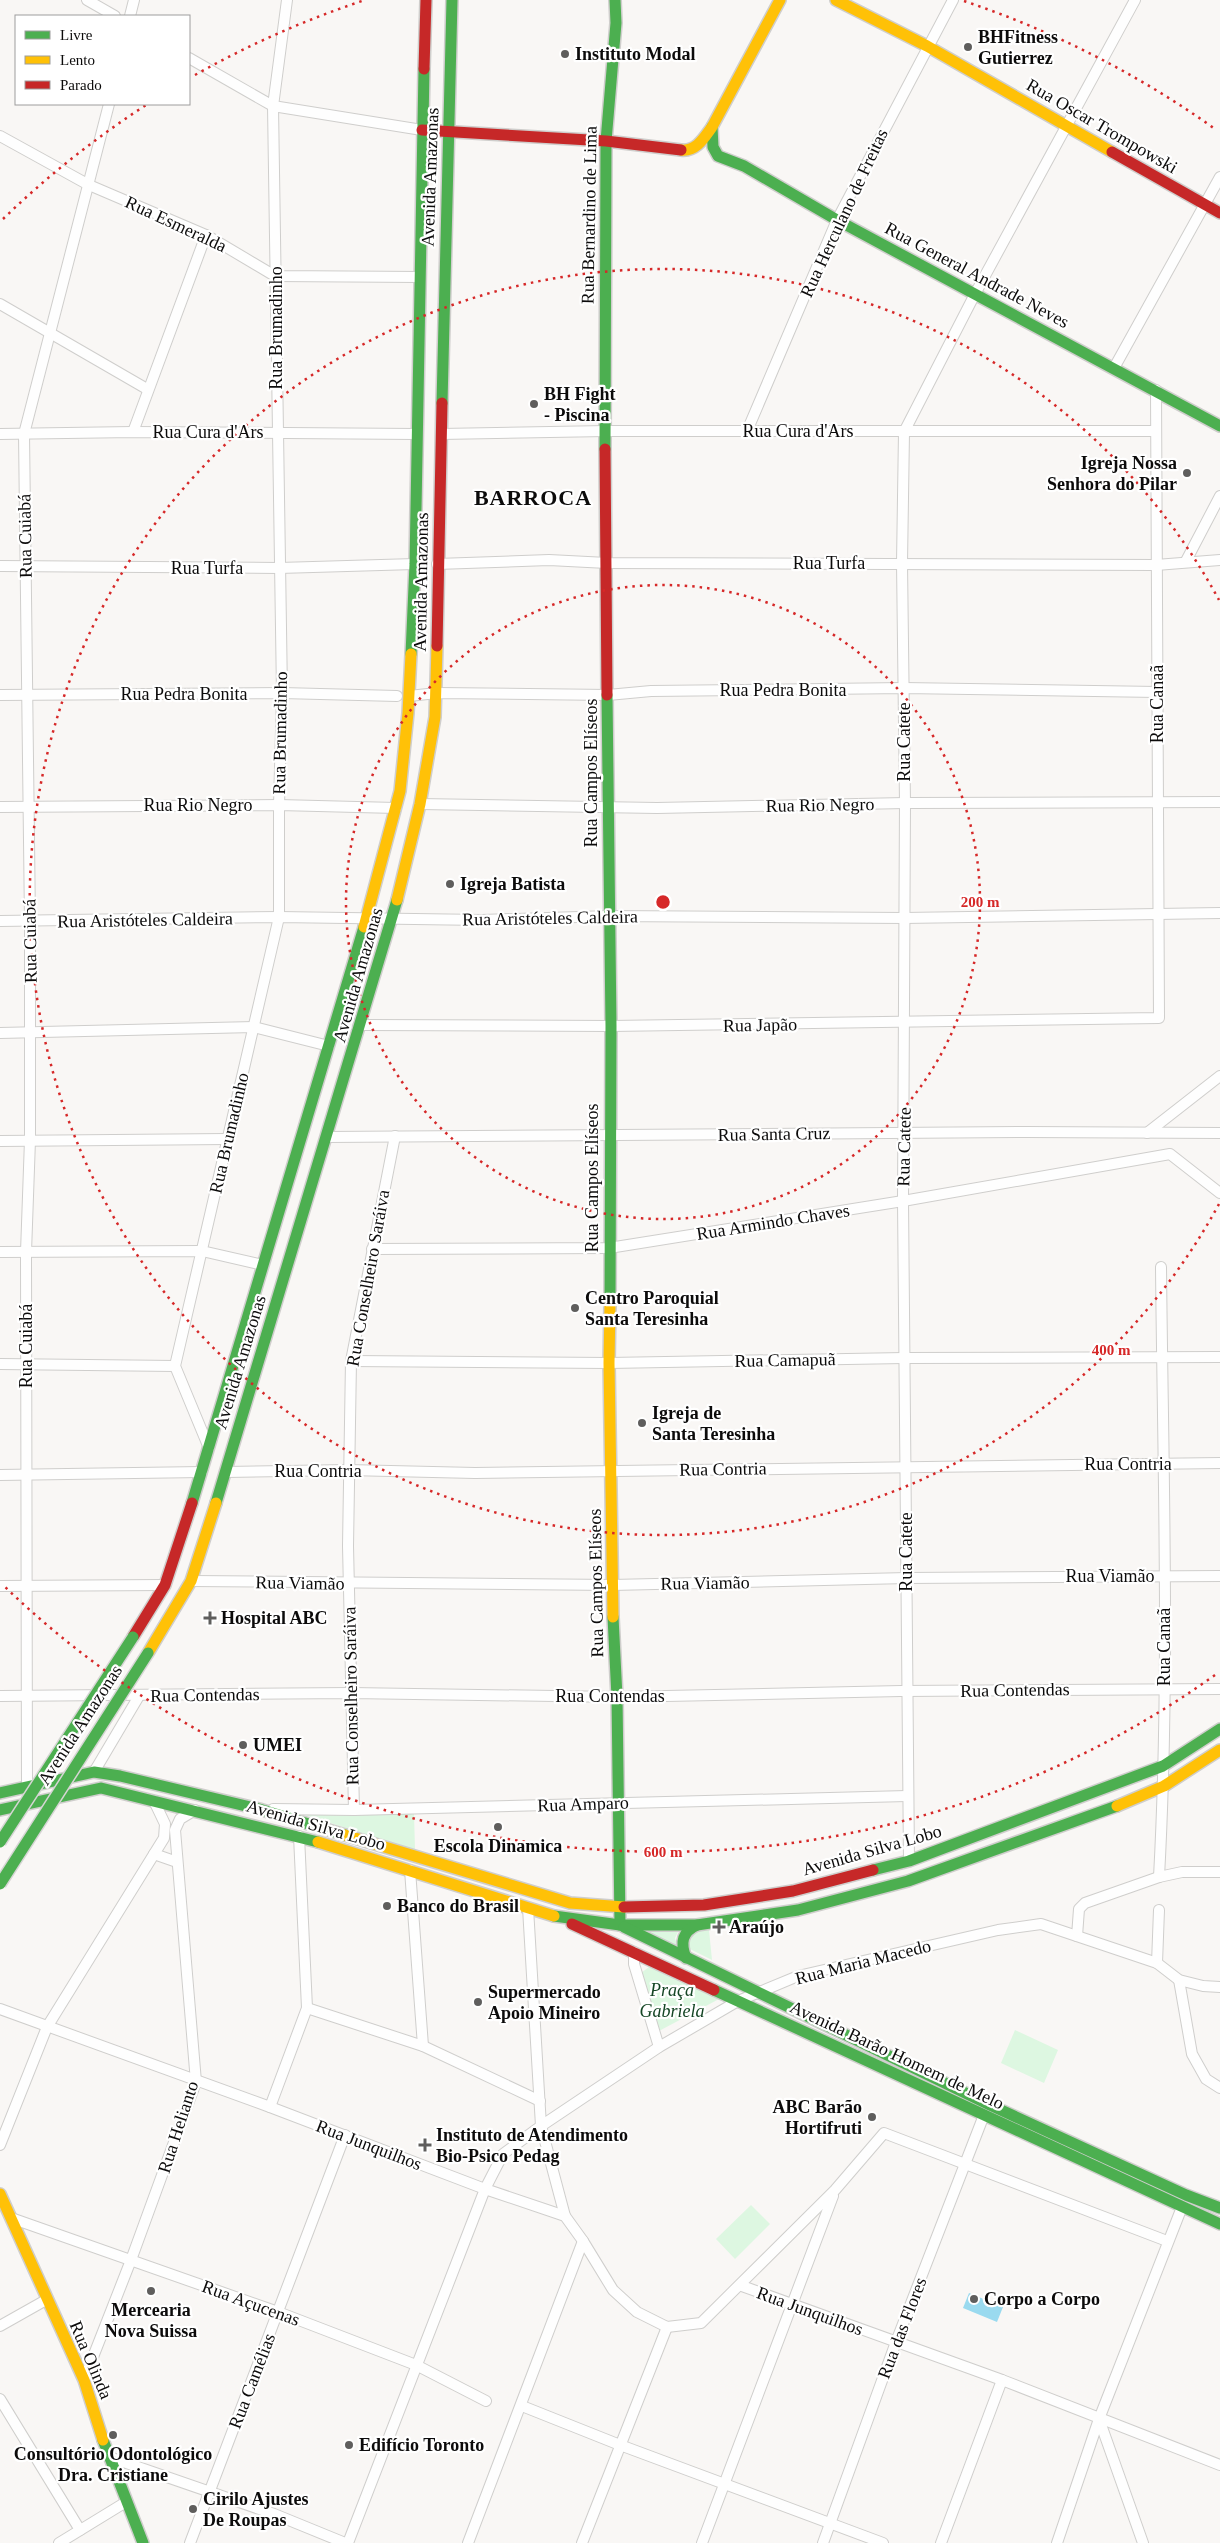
<svg xmlns="http://www.w3.org/2000/svg" width="1220" height="2543" font-family="Georgia,serif">
	<style>
		.green { fill: #ddf7e1 }
		.water { fill: #9adaef }
		.lines { fill: none; stroke-linecap: round; stroke-linejoin: round }
		.street-casing { stroke: #cfcecc; stroke-width: 12 }
		.fast-casing { stroke: #cfcecc; stroke-width: 14 }
		.slow-casing { stroke: #cfcecc; stroke-width: 14 }
		.jam-casing { stroke: #cfcecc; stroke-width: 14 }
		.street { stroke: #fefefe; stroke-width: 10 }
		.fast { stroke: #4caf50; stroke-width: 11 }
		.slow { stroke: #ffc107; stroke-width: 11 }
		.jam { stroke: #c62828; stroke-width: 11 }
		.fast-bridge-casing { stroke: #d6d5d4; stroke-width: 14; stroke-linecap: butt }
		.fast-bridge { stroke: #4caf50; stroke-width: 11 }
		.ring { fill: none; stroke: #d62828; stroke-width: 2.5; stroke-dasharray: 2.5 5 }
		.poi-dot { fill: #5f5e5d; stroke: #fff; stroke-width: 2 }
		.labels { text-anchor: middle; dominant-baseline: central; stroke-width: 4.5; stroke-linejoin: round; paint-order: stroke }
		.poi-label { font-size: 18px; font-weight: bold; fill: #0c0b0b; stroke: #fff; text-anchor: start }
		.street-label { font-size: 18px; fill: #0c0b0b; stroke: #fff }
		.park-label { font-size: 18px; font-style: italic; fill: #154625; stroke: #fff }
		.district-label { font-size: 22px; font-weight: bold; letter-spacing: 1px; fill: #0c0b0b; stroke: #fff }
		.centre { fill: #d62828; stroke: #fff; stroke-width: 2.5 }
		.ring-label { font-size: 15px; text-anchor: middle; font-weight: bold; fill: #d62828; stroke: #fff; stroke-width: 4.5; stroke-linejoin: round; paint-order: stroke }
	</style>
	<rect width="100%" height="100%" fill="#f9f7f5"/>
	<!-- green -->
	<g class="green">
		<path d="M 414,1813 L 415,1850 L 305,1815 Z"/>
		<path d="M 647,1929 L 679,1930 L 675,1938 L 677,1946 L 654,1935 Z"/>
		<path d="M 709,1930 L 712,1960 L 690,1949 L 687,1936 L 692,1932 Z"/>
		<path d="M 649,1967 L 719,1999 L 659,2031 L 641,1973 Z"/>
		<path d="M 1015,2030 L 1058,2050 L 1044,2083 L 1001,2063 Z"/>
		<path d="M 751,2205 L 770,2224 L 735,2259 L 716,2239 Z"/>
	</g>
	<!-- water -->
	<path class="water" d="M 969,2293 L 1003,2307 L 997,2322 L 963,2308 Z"/>
	<g class="lines">
		<!-- street casing -->
		<g class="street-casing">
			<g id="street">
				<path d="M 87,0 L 115,16"/>
				<path d="M 130,16 L 134,0"/>
				<path d="M 189,58 L 273,106 L 422,130"/>
				<path d="M 0,136 L 89,185 L 206,235 L 275,276 L 420,277"/>
				<path d="M 0,304 L 147,389"/>
				<path d="M 1114,368 L 1220,177"/>
				<path d="M 747,431 L 837,220 L 953,0"/>
				<path d="M 133,432 L 206,235"/>
				<path d="M 0,434 L 133,432 L 416,434"/>
				<path d="M 441,434 L 606,431 L 1155,431"/>
				<path d="M 1186,561 L 1220,496"/>
				<path d="M 437,564 L 549,560 L 607,563 L 1156,565 L 1220,560"/>
				<path d="M 0,566 L 279,568 L 415,564"/>
				<path d="M 0,695 L 282,693 L 397,696"/>
				<path d="M 409,696 L 437,693 L 608,695 L 651,691 L 904,688 L 1157,692"/>
				<path d="M 420,804 L 657,808 L 905,803 L 1220,802"/>
				<path d="M 0,807 L 279,805 L 396,808"/>
				<path d="M 0,921 L 279,917 L 482,920 L 609,916 L 904,918 L 1220,913"/>
				<path d="M 362,1025 L 611,1026 L 1159,1018 L 1156,390"/>
				<path d="M 0,1033 L 254,1027 L 329,1046"/>
				<path d="M 1147,1133 L 1220,1076"/>
				<path d="M 327,1137 L 1027,1132 L 1220,1133"/>
				<path d="M 0,1141 L 227,1139"/>
				<path d="M 372,1249 L 609,1248 L 903,1201 L 1170,1154 L 1220,1193"/>
				<path d="M 0,1252 L 202,1251 L 263,1265"/>
				<path d="M 351,1361 L 609,1363 L 904,1358 L 1220,1357"/>
				<path d="M 0,1364 L 175,1366"/>
				<path d="M 209,1448 L 175,1366 L 279,917 L 279,805 L 282,693 L 273,106 L 287,0"/>
				<path d="M 226,1472 L 348,1470 L 475,1473 L 1220,1463"/>
				<path d="M 0,1475 L 202,1472"/>
				<path d="M 191,1581 L 612,1585 L 907,1578 L 1220,1576"/>
				<path d="M 0,1586 L 165,1585"/>
				<path d="M 0,1696 L 351,1693 L 617,1697 L 901,1691 L 1220,1689"/>
				<path d="M 94,1772 L 139,1696"/>
				<path d="M 27,1788 L 26,1252 L 30,1140 L 30,922 L 24,434 L 109,104"/>
				<path d="M 273,1809 L 354,1810 L 907,1796"/>
				<path d="M 354,1810 L 348,1546 L 351,1361 L 395,1136"/>
				<path d="M 154,1854 L 177,1862"/>
				<path d="M 909,1861 L 903,1201 L 905,803 L 902,563 L 904,432 L 975,294 L 1135,0"/>
				<path d="M 410,1870 L 423,2046"/>
				<path d="M 1159,1877 C 1170,1674 1163,1470 1161,1267"/>
				<path d="M 528,1908 L 541,2126 L 565,2216"/>
				<path d="M 1077,1936 L 1079,1909 L 1085,1903 L 1159,1877 L 1182,1872 L 1220,1872"/>
				<path d="M 634,1952 L 634,1964 L 659,2047"/>
				<path d="M 1157,1963 L 1159,1910"/>
				<path d="M 1179,1980 L 1192,2054 L 1206,2079 L 1220,2088"/>
				<path d="M 307,2008 L 423,2046 L 540,2101"/>
				<path d="M 0,2009 L 270,2107 L 485,2189 L 565,2216 L 583,2241 L 613,2290 L 637,2312 L 667,2327 L 701,2323 L 835,2190 L 884,2133 L 1167,2241"/>
				<path d="M 270,2107 L 307,2008 L 299,1836"/>
				<path d="M 0,2145 L 47,2027 L 164,1838 L 165,1824 L 154,1801"/>
				<path d="M 11,2218 L 278,2312 L 416,2365 L 486,2401"/>
				<path d="M 742,2286 L 1002,2380 L 1220,2465"/>
				<path d="M 0,2326 L 46,2300"/>
				<path d="M 84,2380 L 131,2260 L 196,2082 L 175,1830 L 180,1819 L 195,1810"/>
				<path d="M 0,2399 L 80,2530"/>
				<path d="M 522,2406 L 620,2445 L 883,2543"/>
				<path d="M 1099,2419 L 1143,2543"/>
				<path d="M 109,2457 L 274,2514 L 345,2543"/>
				<path d="M 59,2543 L 126,2502"/>
				<path d="M 190,2543 L 345,2135"/>
				<path d="M 348,2543 L 485,2189 L 503,2154 L 541,2126 L 659,2047 L 738,2001 L 798,1976 L 998,1930 L 1041,1924 L 1157,1963 L 1179,1980 L 1203,1986 L 1220,1987"/>
				<path d="M 468,2543 L 583,2241"/>
				<path d="M 582,2543 L 667,2327"/>
				<path d="M 702,2543 L 833,2196"/>
				<path d="M 823,2543 L 896,2342 L 984,2115"/>
				<path d="M 941,2543 L 1002,2380"/>
				<path d="M 1057,2543 L 1099,2419 L 1182,2207"/>
			</g>
		</g>
		<!-- fast casing -->
		<g class="fast-casing">
			<g id="fast">
				<path d="M 712,127 L 713,147 L 718,156 L 744,166 L 837,220 L 1220,426"/>
				<path d="M 442,403 L 452,0"/>
				<path d="M 605,449 L 606,141 L 616,23 L 615,0"/>
				<path d="M 411,654 L 415,564 L 424,69"/>
				<path d="M 607,695 L 611,1026 L 610,1304"/>
				<path d="M 192,1503 L 364,927"/>
				<path d="M 216,1503 L 397,900"/>
				<path d="M 613,1617 L 617,1697 L 620,1925"/>
				<path d="M 0,1793 L 94,1772 L 120,1776 L 259,1809 L 345,1835"/>
				<path d="M 0,1810 L 101,1788 L 318,1842"/>
				<path d="M 873,1870 L 909,1861 L 1163,1766 L 1220,1729"/>
				<path d="M 554,1916 L 620,1925 L 697,1925 L 798,1910 L 908,1881 L 1117,1806"/>
				<path d="M 624,1927 L 990,2105 L 1186,2195 L 1220,2208"/>
				<path d="M 686,1958 C 680,1943 682,1932 697,1925"/>
				<path d="M 714,1990 L 1220,2224"/>
				<path d="M 103,2440 L 143,2543"/>
			</g>
		</g>
		<!-- slow casing -->
		<g class="slow-casing">
			<g id="slow">
				<path d="M 836,0 L 927,46 L 1112,152"/>
				<path d="M 681,150 C 696,152 704,138 712,127 L 780,0"/>
				<path d="M 397,900 L 420,804 L 435,717 L 437,646"/>
				<path d="M 364,927 L 400,791 L 408,713 L 411,654"/>
				<path d="M 610,1304 L 609,1363 L 613,1617"/>
				<path d="M 148,1653 L 191,1581 L 216,1503"/>
				<path d="M 1117,1806 L 1164,1786 L 1220,1750"/>
				<path d="M 345,1835 L 570,1903 L 624,1907"/>
				<path d="M 318,1842 L 554,1916"/>
				<path d="M 0,2194 L 84,2380 L 103,2440"/>
			</g>
		</g>
		<!-- jam casing -->
		<g class="jam-casing">
			<g id="jam">
				<path d="M 424,69 L 426,0"/>
				<path d="M 422,130 L 606,141 L 681,150"/>
				<path d="M 1112,152 L 1220,213"/>
				<path d="M 605,449 L 607,695"/>
				<path d="M 437,646 L 442,403"/>
				<path d="M 133,1637 L 165,1585 L 192,1503"/>
				<path d="M 624,1907 L 704,1905 L 793,1891 L 873,1870"/>
				<path d="M 572,1924 L 714,1990"/>
			</g>
		</g>
		<!-- street -->
		<use href="#street" class="street"/>
		<!-- fast -->
		<use href="#fast" class="fast"/>
		<!-- slow -->
		<use href="#slow" class="slow"/>
		<!-- jam -->
		<use href="#jam" class="jam"/>
		<!-- fast-bridge casing -->
		<g class="fast-bridge-casing">
			<g id="fast-bridge">
				<path d="M 0,1842 L 133,1637"/>
				<path d="M 0,1884 L 148,1653"/>
			</g>
		</g>
		<!-- fast-bridge -->
		<use href="#fast-bridge" class="fast-bridge"/>
	</g>
	<!-- distance rings -->
	<g class="ring">
		<circle cx="663" cy="902" r="317"/>
		<path d="M1219 1204A633 633 0 1 1 1219 600"/>
		<path d="M1215 1675A950 950 0 0 1 3 1585M3 219A950 950 0 0 1 146 105M195 75A950 950 0 0 1 362 1M964 1A950 950 0 0 1 1215 129"/>
	</g>
	<!-- markers -->
	<g class="poi-dot">
		<circle cx="968" cy="47" r="5"/>
		<circle cx="565" cy="54" r="5"/>
		<circle cx="534" cy="404" r="5"/>
		<circle cx="1187" cy="473" r="5"/>
		<circle cx="450" cy="884" r="5"/>
		<circle cx="575" cy="1308" r="5"/>
		<circle cx="642" cy="1423" r="5"/>
		<path d="M207.5 1610.5h5v5h5v5h-5v5h-5v-5h-5v-5h5z"/>
		<circle cx="243" cy="1745" r="5"/>
		<circle cx="498" cy="1827" r="5"/>
		<circle cx="387" cy="1906" r="5"/>
		<path d="M716.5 1919.5h5v5h5v5h-5v5h-5v-5h-5v-5h5z"/>
		<circle cx="478" cy="2002" r="5"/>
		<circle cx="872" cy="2117" r="5"/>
		<path d="M422.5 2137.5h5v5h5v5h-5v5h-5v-5h-5v-5h5z"/>
		<circle cx="151" cy="2291" r="5"/>
		<circle cx="974" cy="2299" r="5"/>
		<circle cx="113" cy="2435" r="5"/>
		<circle cx="349" cy="2445" r="5"/>
		<circle cx="193" cy="2509" r="5"/>
	</g>
	<g class="labels">
		<!-- poi labels -->
		<g class="poi-label">
			<text x="978" y="37">BHFitness<tspan x="978" dy="21">Gutierrez</tspan></text>
			<text x="575" y="54">Instituto Modal</text>
			<text x="544" y="394">BH Fight<tspan x="544" dy="21">- Piscina</tspan></text>
			<text x="1177" y="463" text-anchor="end">Igreja Nossa<tspan x="1177" dy="21">Senhora do Pilar</tspan></text>
			<text x="460" y="884">Igreja Batista</text>
			<text x="585" y="1298">Centro Paroquial<tspan x="585" dy="21">Santa Teresinha</tspan></text>
			<text x="652" y="1413">Igreja de<tspan x="652" dy="21">Santa Teresinha</tspan></text>
			<text x="221" y="1618">Hospital ABC</text>
			<text x="253" y="1745">UMEI</text>
			<text x="498" y="1846" text-anchor="middle">Escola Dinamica</text>
			<text x="397" y="1906">Banco do Brasil</text>
			<text x="729" y="1927">Araújo</text>
			<text x="488" y="1992">Supermercado<tspan x="488" dy="21">Apoio Mineiro</tspan></text>
			<text x="862" y="2107" text-anchor="end">ABC Barão<tspan x="862" dy="21">Hortifruti</tspan></text>
			<text x="436" y="2135">Instituto de Atendimento<tspan x="436" dy="21">Bio-Psico Pedag</tspan></text>
			<text x="984" y="2299">Corpo a Corpo</text>
			<text x="151" y="2310" text-anchor="middle">Mercearia<tspan x="151" dy="21">Nova Suissa</tspan></text>
			<text x="359" y="2445">Edifício Toronto</text>
			<text x="113" y="2454" text-anchor="middle">Consultório Odontológico<tspan x="113" dy="21">Dra. Cristiane</tspan></text>
			<text x="203" y="2499">Cirilo Ajustes<tspan x="203" dy="21">De Roupas</tspan></text>
		</g>
		<!-- street labels -->
		<g class="street-label">
			<text transform="translate(1102 126) rotate(30)">Rua Oscar Trompowski</text>
			<text transform="translate(430 177) rotate(-88)">Avenida Amazonas</text>
			<text transform="translate(844 213) rotate(-65)">Rua Herculano de Freitas</text>
			<text transform="translate(589 215) rotate(-89)">Rua Bernardino de Lima</text>
			<text transform="translate(176 224) rotate(25)">Rua Esmeralda</text>
			<text transform="translate(977 275) rotate(28)">Rua General Andrade Neves</text>
			<text transform="translate(276 328) rotate(-90)">Rua Brumadinho</text>
			<text x="798" y="431">Rua Cura d'Ars</text>
			<text x="208" y="432">Rua Cura d'Ars</text>
			<text transform="translate(25 536) rotate(-91)">Rua Cuiabá</text>
			<text x="829" y="563">Rua Turfa</text>
			<text x="207" y="568">Rua Turfa</text>
			<text transform="translate(421 582) rotate(-89)">Avenida Amazonas</text>
			<text x="783" y="690">Rua Pedra Bonita</text>
			<text x="184" y="694">Rua Pedra Bonita</text>
			<text transform="translate(1157 704) rotate(-90)">Rua Canaã</text>
			<text transform="translate(280 733) rotate(-89)">Rua Brumadinho</text>
			<text transform="translate(904 742) rotate(-90)">Rua Catete</text>
			<text transform="translate(591 773) rotate(-90)">Rua Campos Elíseos</text>
			<text x="198" y="805">Rua Rio Negro</text>
			<text transform="translate(820 805) rotate(-1)">Rua Rio Negro</text>
			<text transform="translate(550 918) rotate(-1)">Rua Aristóteles Caldeira</text>
			<text transform="translate(145 920) rotate(-1)">Rua Aristóteles Caldeira</text>
			<text transform="translate(30 941) rotate(-91)">Rua Cuiabá</text>
			<text transform="translate(358 975) rotate(-74)">Avenida Amazonas</text>
			<text transform="translate(760 1025) rotate(-1)">Rua Japão</text>
			<text transform="translate(229 1133) rotate(-77)">Rua Brumadinho</text>
			<text transform="translate(774 1134) rotate(-1)">Rua Santa Cruz</text>
			<text transform="translate(904 1147) rotate(-89)">Rua Catete</text>
			<text transform="translate(592 1178) rotate(-90)">Rua Campos Elíseos</text>
			<text transform="translate(773 1222) rotate(-9)">Rua Armindo Chaves</text>
			<text transform="translate(368 1278) rotate(-80)">Rua Conselheiro Saráiva</text>
			<text transform="translate(26 1346) rotate(-90)">Rua Cuiabá</text>
			<text transform="translate(785 1360) rotate(-1)">Rua Camapuã</text>
			<text transform="translate(240 1362) rotate(-73)">Avenida Amazonas</text>
			<text x="1128" y="1464">Rua Contria</text>
			<text transform="translate(723 1469) rotate(-1)">Rua Contria</text>
			<text x="318" y="1471">Rua Contria</text>
			<text transform="translate(906 1552) rotate(-90)">Rua Catete</text>
			<text x="1110" y="1576">Rua Viamão</text>
			<text transform="translate(300 1583) rotate(1)">Rua Viamão</text>
			<text transform="translate(596 1583) rotate(-91)">Rua Campos Elíseos</text>
			<text transform="translate(705 1583) rotate(-1)">Rua Viamão</text>
			<text transform="translate(1164 1647) rotate(-90)">Rua Canaã</text>
			<text transform="translate(1015 1690) rotate(-1)">Rua Contendas</text>
			<text transform="translate(205 1695) rotate(-1)">Rua Contendas</text>
			<text transform="translate(351 1696) rotate(-91)">Rua Conselheiro Saráiva</text>
			<text x="610" y="1696">Rua Contendas</text>
			<text transform="translate(80 1725) rotate(-57)">Avenida Amazonas</text>
			<text transform="translate(583 1804) rotate(-2)">Rua Amparo</text>
			<text transform="translate(316 1825) rotate(16)">Avenida Silva Lobo</text>
			<text transform="translate(872 1850) rotate(-16)">Avenida Silva Lobo</text>
			<text transform="translate(863 1962) rotate(-14)">Rua Maria Macedo</text>
			<text transform="translate(897 2055) rotate(25)">Avenida Barão Homem de Melo</text>
			<text transform="translate(178 2127) rotate(-72)">Rua Helianto</text>
			<text transform="translate(369 2145) rotate(21)">Rua Junquilhos</text>
			<text transform="translate(251 2303) rotate(20)">Rua Açucenas</text>
			<text transform="translate(810 2311) rotate(20)">Rua Junquilhos</text>
			<text transform="translate(902 2328) rotate(-69)">Rua das Flores</text>
			<text transform="translate(91 2360) rotate(67)">Rua Olinda</text>
			<text transform="translate(252 2381) rotate(-69)">Rua Camélias</text>
		</g>
		<!-- park labels -->
		<g class="park-label">
			<text x="672" y="1990">Praça<tspan x="672" dy="21">Gabriela</tspan></text>
		</g>
		<!-- district labels -->
		<g class="district-label">
			<text x="533" y="497">BARROCA</text>
		</g>
	</g>
	<circle cx="663" cy="902" r="8" class="centre"/>
	<g class="ring-label">
		<text x="980" y="907">200 m</text>
		<text x="1111" y="1355">400 m</text>
		<text x="663" y="1857">600 m</text>
	</g>
	<!-- legend -->
	<rect x="15" y="15" width="175" height="90" fill="#ffffff" stroke="#9e9d9d"/>
	<rect x="25" y="31" width="25" height="8" fill="#4caf50" stroke="#9e9d9d"/>
	<text x="60" y="40" font-size="15" fill="#0c0b0b">Livre</text>
	<rect x="25" y="56" width="25" height="8" fill="#ffc107" stroke="#9e9d9d"/>
	<text x="60" y="65" font-size="15" fill="#0c0b0b">Lento</text>
	<rect x="25" y="81" width="25" height="8" fill="#c62828" stroke="#9e9d9d"/>
	<text x="60" y="90" font-size="15" fill="#0c0b0b">Parado</text>
</svg>
